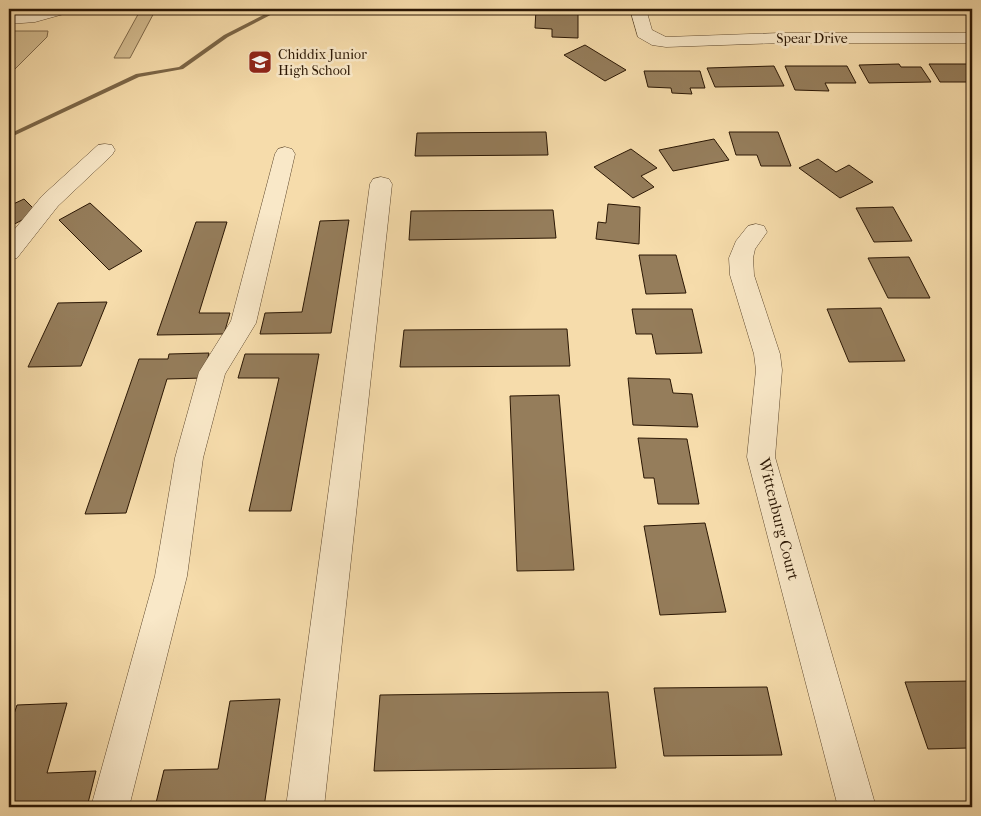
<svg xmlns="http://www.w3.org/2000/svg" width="981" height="816" font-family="'IM FELL French Canon',serif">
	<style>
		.green { fill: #d3bb8f; stroke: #7f694a }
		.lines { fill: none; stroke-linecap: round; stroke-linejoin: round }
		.stream { fill: #7b6546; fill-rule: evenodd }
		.building { fill: #957d5b; stroke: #2b1704 }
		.minor-casing { stroke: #5e482e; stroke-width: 1 }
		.minor { fill: #f9e8c8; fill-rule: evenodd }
		.labels { text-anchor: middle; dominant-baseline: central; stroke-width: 5; stroke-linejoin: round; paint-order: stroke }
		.far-street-label { font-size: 14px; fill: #2b1704; stroke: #f9e8c8 }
		.far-poi-label { font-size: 14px; fill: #2b1704; stroke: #f9e8c8; text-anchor: start }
		.street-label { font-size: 16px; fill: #2b1704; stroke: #f9e8c8 }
	</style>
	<rect width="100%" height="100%" fill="#f6dcab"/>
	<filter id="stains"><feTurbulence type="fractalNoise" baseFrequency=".004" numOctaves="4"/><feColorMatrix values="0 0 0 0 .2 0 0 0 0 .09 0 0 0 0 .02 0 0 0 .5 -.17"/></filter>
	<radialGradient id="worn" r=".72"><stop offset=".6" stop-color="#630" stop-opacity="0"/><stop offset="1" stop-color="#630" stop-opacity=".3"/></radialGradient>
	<!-- green -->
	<g class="green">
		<path d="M 141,9 L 156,9 L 130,58 L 114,58 Z"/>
		<path d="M 9,31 L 48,31 L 47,37 L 9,75 Z"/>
	</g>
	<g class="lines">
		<!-- stream -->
		<path class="stream" d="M 275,9 L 282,9 L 228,37 L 183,69 L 139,77 L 9,138 L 9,134 L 136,74 L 179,67 L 224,35 Z"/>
	</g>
	<!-- building -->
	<g class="building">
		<path d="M 536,9 L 578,10 L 578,38 L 552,37 L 552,29 L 535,28 Z"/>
		<path d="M 682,9 L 739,9 L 741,12 L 684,13 Z"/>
		<path d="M 758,9 L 810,9 L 811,11 L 759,10 Z"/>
		<path d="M 816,9 L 878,9 L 879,11 L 818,11 Z"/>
		<path d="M 585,45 L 626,70 L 605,81 L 564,55 Z"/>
		<path d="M 899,64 L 901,67 L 921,67 L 931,82 L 869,83 L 859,65 Z"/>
		<path d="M 929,64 L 972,64 L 972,82 L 940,82 Z"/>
		<path d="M 774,66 L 784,86 L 715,87 L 707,68 Z"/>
		<path d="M 785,66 L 847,66 L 856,83 L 825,83 L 829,91 L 795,90 Z"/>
		<path d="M 644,71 L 700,71 L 705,88 L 690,88 L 692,94 L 672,93 L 671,88 L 648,87 Z"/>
		<path d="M 546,132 L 548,155 L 415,156 L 417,133 Z"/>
		<path d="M 729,132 L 778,132 L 791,166 L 761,166 L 757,155 L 736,155 Z"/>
		<path d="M 714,139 L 729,160 L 673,171 L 659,150 Z"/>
		<path d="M 631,149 L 657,168 L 641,176 L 654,187 L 633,198 L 594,167 Z"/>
		<path d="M 818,159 L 836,172 L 849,165 L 873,182 L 840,198 L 799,168 Z"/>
		<path d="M 24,199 L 37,212 L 9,227 L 9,206 Z"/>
		<path d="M 90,203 L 142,251 L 109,270 L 59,220 Z"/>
		<path d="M 608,204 L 640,207 L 639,244 L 596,239 L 598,222 L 606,223 Z"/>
		<path d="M 893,207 L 912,241 L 874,242 L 856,208 Z"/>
		<path d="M 553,210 L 556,238 L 409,240 L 411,211 Z"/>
		<path d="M 349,220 L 331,333 L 260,334 L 265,313 L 302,312 L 320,221 Z"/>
		<path d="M 196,222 L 227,222 L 199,313 L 230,313 L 224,334 L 157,335 Z"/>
		<path d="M 639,255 L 676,255 L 686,293 L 646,294 Z"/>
		<path d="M 909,257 L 930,298 L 888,298 L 868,258 Z"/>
		<path d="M 107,302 L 81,366 L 28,367 L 58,303 Z"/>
		<path d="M 881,308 L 905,361 L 849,362 L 827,309 Z"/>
		<path d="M 632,309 L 692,309 L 702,353 L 656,354 L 652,334 L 636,334 Z"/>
		<path d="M 567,329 L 570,366 L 400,367 L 404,330 Z"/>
		<path d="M 209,353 L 203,378 L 167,379 L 126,513 L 85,514 L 139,359 L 168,359 L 169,354 Z"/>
		<path d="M 245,354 L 319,354 L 291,511 L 249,511 L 279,378 L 238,378 Z"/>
		<path d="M 628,378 L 670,379 L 673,393 L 692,394 L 698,427 L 633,425 Z"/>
		<path d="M 559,395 L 574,570 L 517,571 L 510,396 Z"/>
		<path d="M 638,438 L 687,439 L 699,504 L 658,504 L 654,478 L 644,478 Z"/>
		<path d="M 705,523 L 726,612 L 660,615 L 644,526 Z"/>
		<path d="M 972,681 L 972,758 L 969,748 L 928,749 L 905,682 Z"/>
		<path d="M 767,687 L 782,755 L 664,756 L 654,688 Z"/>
		<path d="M 608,692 L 616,768 L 374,771 L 380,695 Z"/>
		<path d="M 280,699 L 264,807 L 155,807 L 164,770 L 218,769 L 230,701 Z"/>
		<path d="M 67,703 L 47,773 L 96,771 L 87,807 L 9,807 L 9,729 L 17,705 Z"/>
	</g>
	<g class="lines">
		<!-- minor casing -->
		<g class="minor-casing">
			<g id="minor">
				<path d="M 47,9 L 73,9 L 71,12 L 35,22 L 9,24 L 9,14 Z"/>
				<path d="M 630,9 L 646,9 L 652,30 L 666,37 L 780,33 L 972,33 L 972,43 L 780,43 L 666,47 L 652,45 L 638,37 Z"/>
				<path d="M 105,144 L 112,145 L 115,150 L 112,155 L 58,206 L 17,258 L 9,260 L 9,236 L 42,196 L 98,145 Z"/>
				<path d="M 285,147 L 292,149 L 295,154 L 256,323 L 225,374 L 203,458 L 187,576 L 129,807 L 91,807 L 155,576 L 175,458 L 199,372 L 231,321 L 275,154 L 278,149 Z"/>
				<path d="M 381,177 L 389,179 L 392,184 L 324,807 L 286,807 L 370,184 L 373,179 Z"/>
				<path d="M 756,224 L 764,226 L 767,232 L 755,249 L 753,258 L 754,275 L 780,354 L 782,370 L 775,457 L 876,807 L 838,807 L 747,457 L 756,370 L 754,354 L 730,275 L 729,258 L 736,241 L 748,226 Z"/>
			</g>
		</g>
		<!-- minor -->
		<use href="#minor" class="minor"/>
	</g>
	<!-- icons -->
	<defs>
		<g id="school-square" transform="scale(1.25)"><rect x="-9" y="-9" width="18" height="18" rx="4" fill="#8f2418" stroke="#f9e8c8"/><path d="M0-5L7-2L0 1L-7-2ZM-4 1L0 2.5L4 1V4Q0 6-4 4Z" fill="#fff"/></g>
	</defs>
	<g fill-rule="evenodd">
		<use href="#school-square" x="260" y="62"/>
	</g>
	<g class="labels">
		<!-- far-street labels -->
		<g class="far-street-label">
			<text x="812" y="38">Spear Drive</text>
		</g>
		<!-- far-poi labels -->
		<g class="far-poi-label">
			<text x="278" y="54">Chiddix Junior<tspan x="278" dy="16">High School</tspan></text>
		</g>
		<!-- street labels -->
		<g class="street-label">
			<text transform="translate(779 519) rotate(76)">Wittenburg Court</text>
		</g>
	</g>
	<!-- margin -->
	<rect width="981" height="816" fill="none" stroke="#f6dcab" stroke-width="30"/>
	<rect x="10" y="10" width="961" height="796" fill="none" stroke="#2b1704" stroke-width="2.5"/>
	<rect x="15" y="15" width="951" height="786" fill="none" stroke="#2b1704"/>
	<rect width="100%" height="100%" filter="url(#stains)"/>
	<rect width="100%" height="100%" fill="url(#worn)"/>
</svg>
